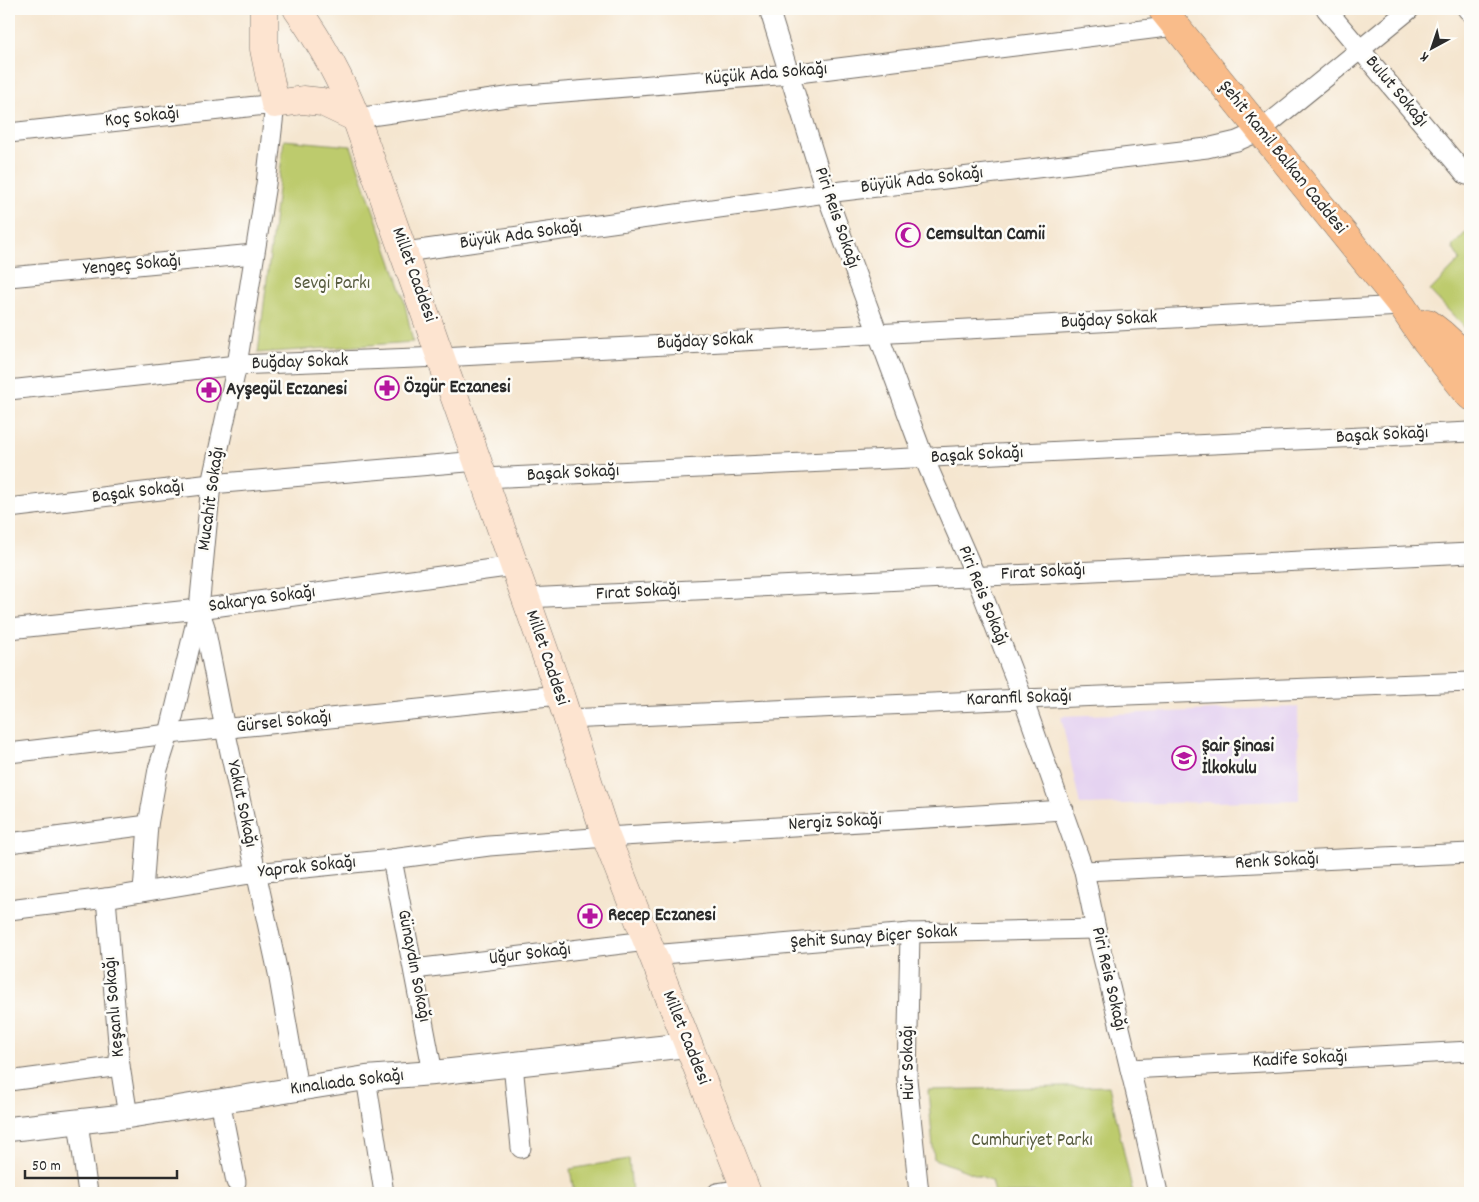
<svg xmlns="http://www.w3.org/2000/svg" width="1479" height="1202" font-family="Dekko,sans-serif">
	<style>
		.built { fill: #e5d3f1 }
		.green { fill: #bdcb6d; stroke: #747b4c }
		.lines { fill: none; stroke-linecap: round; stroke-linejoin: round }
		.minor-casing { stroke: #726c65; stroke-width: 21 }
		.tertiary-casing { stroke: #726c65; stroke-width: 26 }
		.secondary-casing { stroke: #726c65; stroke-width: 29 }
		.primary-casing { stroke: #726c65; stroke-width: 29 }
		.minor { stroke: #fff; stroke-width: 19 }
		.tertiary { stroke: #fff; stroke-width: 24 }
		.secondary { stroke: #fde4d0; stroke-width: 28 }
		.primary { stroke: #f9bc8a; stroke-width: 28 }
		.labels { text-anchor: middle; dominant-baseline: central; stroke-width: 5; stroke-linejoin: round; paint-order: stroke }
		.street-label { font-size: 19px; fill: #2b2b2b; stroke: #fdfcf7 }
		.poi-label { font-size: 19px; font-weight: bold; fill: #2b2b2b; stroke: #fdfcf7; text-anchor: start }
		.park-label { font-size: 19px; fill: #575b3f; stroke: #fdfcf7 }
	</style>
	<rect width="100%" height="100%" fill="#fdfcf7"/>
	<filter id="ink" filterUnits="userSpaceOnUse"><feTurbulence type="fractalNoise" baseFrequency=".02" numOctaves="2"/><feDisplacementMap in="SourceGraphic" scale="10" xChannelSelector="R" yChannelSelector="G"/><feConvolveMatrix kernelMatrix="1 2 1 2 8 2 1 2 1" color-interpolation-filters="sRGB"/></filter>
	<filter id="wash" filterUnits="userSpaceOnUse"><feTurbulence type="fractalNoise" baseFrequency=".0096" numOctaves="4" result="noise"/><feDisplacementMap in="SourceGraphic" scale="20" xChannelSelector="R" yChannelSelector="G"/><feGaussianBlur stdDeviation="1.12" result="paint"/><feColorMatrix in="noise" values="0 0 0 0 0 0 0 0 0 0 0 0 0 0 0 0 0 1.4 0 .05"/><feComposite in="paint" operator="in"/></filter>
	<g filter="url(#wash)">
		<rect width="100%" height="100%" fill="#f5e6d0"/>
		<!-- built -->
		<path class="built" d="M 1298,707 L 1299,800 L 1080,805 L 1061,716 Z"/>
		<!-- green -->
		<g class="green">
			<path d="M 284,140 L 351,146 L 403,295 L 413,342 L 258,353 Z"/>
			<path d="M 1470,228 L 1470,333 L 1430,291 L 1460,260 L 1452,247 Z"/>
			<path d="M 1109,1086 L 1133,1193 L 994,1193 L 991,1180 L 934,1159 L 928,1090 Z"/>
			<path d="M 629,1159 L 632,1193 L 574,1193 L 570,1169 Z"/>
		</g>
	</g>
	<g filter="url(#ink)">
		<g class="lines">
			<!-- minor casing -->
			<g class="minor-casing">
				<g id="minor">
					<path d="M 769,9 L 826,193 L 851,261 L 924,458 L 976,577 L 1023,699 L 1084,871 L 1096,929 L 1139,1106 L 1158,1193"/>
					<path d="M 1326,9 L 1466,175"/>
					<path d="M 1467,9 L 1470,12"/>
					<path d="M 356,118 L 514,96 L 790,74 L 1175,26"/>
					<path d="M 9,133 L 275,104 L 266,184 L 237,365 L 211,484 L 199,609 L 169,734 L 158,769 L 148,825 L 143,891"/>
					<path d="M 405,252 L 826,193 L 1207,148 L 1237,141 L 1260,131 L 1410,9"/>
					<path d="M 9,277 L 254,254"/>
					<path d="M 9,390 L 237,365 L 441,357 L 1402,306"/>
					<path d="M 484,478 L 1470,432"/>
					<path d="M 9,508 L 211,484 L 478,461"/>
					<path d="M 526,598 L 1470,553"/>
					<path d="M 200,612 L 205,627 L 225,729 L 278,973 L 298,1088"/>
					<path d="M 9,629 L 199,609 L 514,566"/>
					<path d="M 567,719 L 1023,699 L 1470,682"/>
					<path d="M 9,753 L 169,734 L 560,695"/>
					<path d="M 9,843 L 148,825"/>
					<path d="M 392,859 L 433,1073"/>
					<path d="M 1084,871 L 1470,853"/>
					<path d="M 106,898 L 120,1066 L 128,1116"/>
					<path d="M 9,910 L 106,898 L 256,873 L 392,859 L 489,846 L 606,837 L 1064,810"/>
					<path d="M 910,933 L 907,1079 L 919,1193"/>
					<path d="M 652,955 L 910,933 L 1096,929"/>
					<path d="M 414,969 L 647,941"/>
					<path d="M 513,1064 L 521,1148"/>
					<path d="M 1130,1069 L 1470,1051"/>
					<path d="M 366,1078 L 384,1193"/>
					<path d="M 9,1081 L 120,1066"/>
					<path d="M 220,1101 L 236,1182"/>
					<path d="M 78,1122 L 88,1193"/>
					<path d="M 717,1193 L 745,1189"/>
				</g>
			</g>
			<!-- tertiary casing -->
			<g class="tertiary-casing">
				<path id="tertiary" d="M 9,1129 L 128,1116 L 366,1078 L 433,1073 L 687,1045"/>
			</g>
			<!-- secondary casing -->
			<g class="secondary-casing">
				<g id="secondary">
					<path d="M 264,9 L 264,49 L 275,104 L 303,100 L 322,102 L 356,118"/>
					<path d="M 297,9 C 321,43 341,79 356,118 L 560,695 L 606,837 L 747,1193"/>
				</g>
			</g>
			<!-- primary casing -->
			<g class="primary-casing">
				<g id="primary">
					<path d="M 1162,9 L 1402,306 L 1422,336 L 1470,396"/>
					<path d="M 1428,323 L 1442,334 L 1470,360"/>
				</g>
			</g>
			<!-- minor -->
			<use href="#minor" class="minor"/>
			<!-- tertiary -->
			<use href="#tertiary" class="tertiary"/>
			<!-- secondary -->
			<use href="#secondary" class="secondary"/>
			<!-- primary -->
			<use href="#primary" class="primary"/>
		</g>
	</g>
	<!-- icons -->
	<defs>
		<g id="mosque-ring" transform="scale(1.25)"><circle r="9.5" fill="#fdfcf7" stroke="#b5179e" stroke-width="1.5"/><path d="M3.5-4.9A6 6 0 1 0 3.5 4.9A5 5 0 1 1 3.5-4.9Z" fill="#b5179e"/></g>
		<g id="pharmacy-ring" transform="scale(1.25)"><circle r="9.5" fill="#fdfcf7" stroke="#b5179e" stroke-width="1.5"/><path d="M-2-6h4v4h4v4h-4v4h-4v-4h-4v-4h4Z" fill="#b5179e"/></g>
		<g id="school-ring" transform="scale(1.25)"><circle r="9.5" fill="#fdfcf7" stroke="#b5179e" stroke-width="1.5"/><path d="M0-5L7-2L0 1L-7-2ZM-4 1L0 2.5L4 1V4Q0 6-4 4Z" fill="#b5179e"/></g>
	</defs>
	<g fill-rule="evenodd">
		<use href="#mosque-ring" x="908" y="235"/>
		<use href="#pharmacy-ring" x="387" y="388"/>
		<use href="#pharmacy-ring" x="209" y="390"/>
		<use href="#school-ring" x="1184" y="758"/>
		<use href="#pharmacy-ring" x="590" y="916"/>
	</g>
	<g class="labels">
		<!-- street labels -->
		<g class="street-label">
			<text transform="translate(766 75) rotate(-5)">Küçük Ada Sokağı</text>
			<text transform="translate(1396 92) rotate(50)">Bulut Sokağı</text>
			<text transform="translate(142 118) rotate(-6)">Koç Sokağı</text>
			<text transform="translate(1282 158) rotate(51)">Şehit Kamil Balkan Caddesi</text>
			<text transform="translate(922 181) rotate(-7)">Büyük Ada Sokağı</text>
			<text transform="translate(836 218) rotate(71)">Piri Reis Sokağı</text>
			<text transform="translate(521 236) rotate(-8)">Büyük Ada Sokağı</text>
			<text transform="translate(132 266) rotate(-5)">Yengeç Sokağı</text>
			<text transform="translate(413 275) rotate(70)">Millet Caddesi</text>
			<text transform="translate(1109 321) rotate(-3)">Buğday Sokak</text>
			<text transform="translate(705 342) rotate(-3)">Buğday Sokak</text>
			<text transform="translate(300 363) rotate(-2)">Buğday Sokak</text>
			<text transform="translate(1382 436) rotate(-3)">Başak Sokağı</text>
			<text transform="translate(977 456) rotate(-3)">Başak Sokağı</text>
			<text transform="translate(573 474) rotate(-3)">Başak Sokağı</text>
			<text transform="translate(138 493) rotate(-7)">Başak Sokağı</text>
			<text transform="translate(212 499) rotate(-82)">Mucahit Sokağı</text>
			<text transform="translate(1043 573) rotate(-3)">Fırat Sokağı</text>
			<text transform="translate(638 593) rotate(-3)">Fırat Sokağı</text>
			<text transform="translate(982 596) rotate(68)">Piri Reis Sokağı</text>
			<text transform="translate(262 600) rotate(-8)">Sakarya Sokağı</text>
			<text transform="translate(546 658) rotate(71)">Millet Caddesi</text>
			<text transform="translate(1019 699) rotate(-2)">Karanfil Sokağı</text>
			<text transform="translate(284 723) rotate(-6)">Gürsel Sokağı</text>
			<text transform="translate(241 804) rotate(78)">Yakut Sokağı</text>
			<text transform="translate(835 823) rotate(-3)">Nergiz Sokağı</text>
			<text transform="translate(1277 862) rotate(-3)">Renk Sokağı</text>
			<text transform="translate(307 868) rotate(-6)">Yaprak Sokağı</text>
			<text transform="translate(874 938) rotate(-4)">Şehit Sunay Biçer Sokak</text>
			<text transform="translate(530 955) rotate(-7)">Uğur Sokağı</text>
			<text transform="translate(413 966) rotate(79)">Günaydın Sokağı</text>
			<text transform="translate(1108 979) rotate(77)">Piri Reis Sokağı</text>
			<text transform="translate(115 1007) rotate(-95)">Keşanlı Sokağı</text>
			<text transform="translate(685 1038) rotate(68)">Millet Caddesi</text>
			<text transform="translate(1300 1060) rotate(-3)">Kadife Sokağı</text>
			<text transform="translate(909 1063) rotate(-91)">Hür Sokağı</text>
			<text transform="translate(347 1083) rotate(-7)">Kınalıada Sokağı</text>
		</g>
		<!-- poi labels -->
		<g class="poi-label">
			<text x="926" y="235">Cemsultan Camii</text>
			<text x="404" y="388">Özgür Eczanesi</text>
			<text x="226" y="390">Ayşegül Eczanesi</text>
			<text x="1202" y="747">Şair Şinasi<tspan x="1202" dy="22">İlkokulu</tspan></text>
			<text x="608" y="916">Recep Eczanesi</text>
		</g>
		<!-- park labels -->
		<g class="park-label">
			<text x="332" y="284">Sevgi Parkı</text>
			<text x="1032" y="1141">Cumhuriyet Parkı</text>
		</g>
	</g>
	<!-- margin -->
	<rect width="1479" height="1202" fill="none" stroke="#fdfcf7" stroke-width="30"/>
	<!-- north arrow -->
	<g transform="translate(1432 48) rotate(220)" stroke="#fdfcf7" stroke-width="4" paint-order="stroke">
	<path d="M0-4L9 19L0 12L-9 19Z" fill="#2b2b2b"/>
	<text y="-8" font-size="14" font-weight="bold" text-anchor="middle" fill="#2b2b2b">K</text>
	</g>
	<!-- scale -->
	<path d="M25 1170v8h152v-8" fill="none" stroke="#2b2b2b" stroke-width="2.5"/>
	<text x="32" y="1170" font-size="15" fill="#2b2b2b" stroke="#fdfcf7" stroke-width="4" paint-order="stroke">50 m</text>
</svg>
